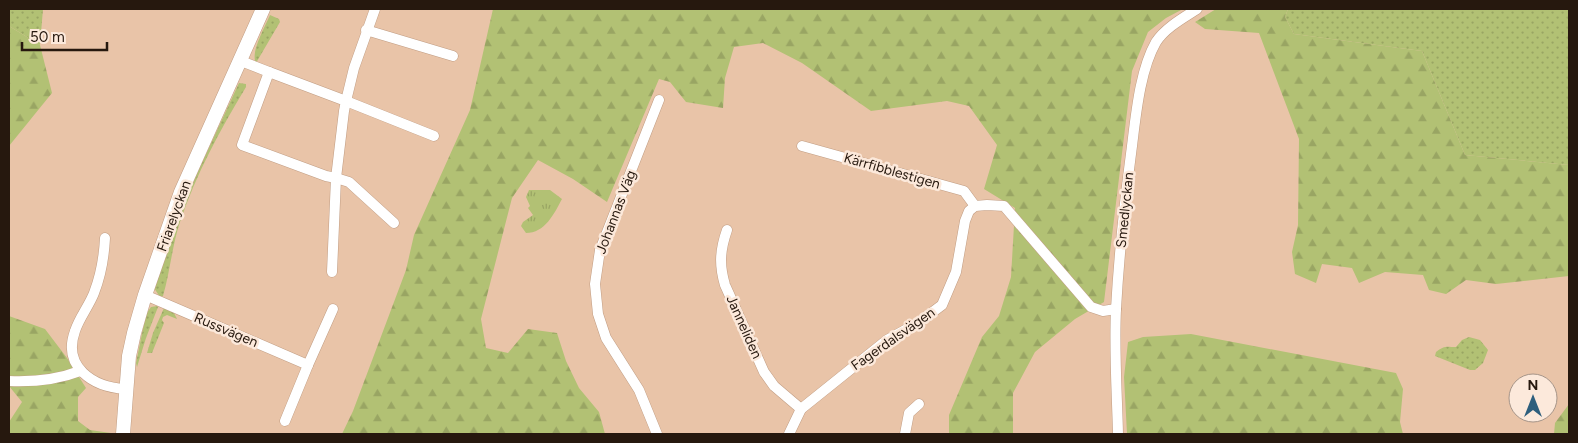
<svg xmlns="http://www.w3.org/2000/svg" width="1578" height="443" font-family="Figtree,sans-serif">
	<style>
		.grass { fill: url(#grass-dots) }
		.forest { fill: url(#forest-firs) }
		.park { fill: url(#park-tufts) }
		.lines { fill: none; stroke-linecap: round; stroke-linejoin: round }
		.street-casing { stroke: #c19d83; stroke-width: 11 }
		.secondary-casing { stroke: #c19d83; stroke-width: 15 }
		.street { stroke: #fff; stroke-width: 10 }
		.secondary { stroke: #fff; stroke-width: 14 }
		.labels { text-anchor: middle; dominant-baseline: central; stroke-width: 5; stroke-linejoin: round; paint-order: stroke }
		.street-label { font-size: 14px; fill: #26180e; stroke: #fce9db }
	</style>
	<defs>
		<pattern id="grass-dots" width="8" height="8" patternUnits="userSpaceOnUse" patternTransform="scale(1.25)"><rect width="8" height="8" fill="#b2c174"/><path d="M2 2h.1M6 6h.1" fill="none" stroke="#99a563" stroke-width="1.8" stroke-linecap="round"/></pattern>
		<pattern id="forest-firs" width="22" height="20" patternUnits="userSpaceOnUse" patternTransform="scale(1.25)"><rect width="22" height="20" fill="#b2c174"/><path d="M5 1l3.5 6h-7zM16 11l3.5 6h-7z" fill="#99a563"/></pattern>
		<pattern id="park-tufts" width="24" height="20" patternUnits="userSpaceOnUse" patternTransform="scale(1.25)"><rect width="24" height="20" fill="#b2c174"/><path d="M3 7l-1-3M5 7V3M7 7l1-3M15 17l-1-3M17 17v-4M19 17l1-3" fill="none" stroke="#99a563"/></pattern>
	</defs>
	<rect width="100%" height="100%" fill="#e9c4a8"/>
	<!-- grass -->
	<g class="grass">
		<path d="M 9,9 L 43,9 L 40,45 L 9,26 Z"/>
		<path d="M 1288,9 L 1569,9 L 1569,165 L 1465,155 L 1422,51 L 1294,34 L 1285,17 Z"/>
		<path d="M 270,15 L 279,19 L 280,22 L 256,63 C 250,53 265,27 270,15 Z"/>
		<path d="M 239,83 L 246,84 L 246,87 C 220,130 196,174 180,222 C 172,246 170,272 163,296 L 160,297 L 154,288 L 181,208 Z"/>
		<path d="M 157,306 L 158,307 L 146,338 L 137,367 L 136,363 L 146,314 L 151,307 Z"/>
		<path d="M 164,308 L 174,313 L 177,319 L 167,315 L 163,317 L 162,320 L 164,323 L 152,353 L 147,353 L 153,333 Z"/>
		<path d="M 1469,337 L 1480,340 L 1488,350 L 1483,363 L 1475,370 L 1470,370 L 1435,356 L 1436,352 C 1445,345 1446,347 1456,347 L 1462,340 Z"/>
	</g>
	<!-- forest -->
	<g class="forest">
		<path d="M 493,9 L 1183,9 L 1166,18 L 1148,32 L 1132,71 L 1104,302 L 1075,319 L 1035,352 L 1013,393 L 1013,434 L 949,434 L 949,415 L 982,337 L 999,316 L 1011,277 L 1015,208 L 984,189 L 997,145 L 969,106 L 947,101 L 871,111 L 802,63 L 763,43 L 734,47 L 725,78 L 723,108 L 686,102 L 670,82 L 659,79 L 607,202 L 573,179 L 538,160 L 512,198 L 481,319 L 486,348 L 508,353 L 528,329 L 557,333 L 566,361 L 579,388 L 599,412 L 605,434 L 342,434 L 353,411 L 406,270 L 414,235 L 470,110 Z"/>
		<path d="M 1216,9 L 1288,9 L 1285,17 L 1294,34 L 1422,51 L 1465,155 L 1569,165 L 1569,276 L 1496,284 L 1466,280 L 1446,294 L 1429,290 L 1423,275 L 1385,272 L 1359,283 L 1352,268 L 1322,264 L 1316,283 L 1295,274 L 1292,252 L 1298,225 L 1299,139 L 1259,33 L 1205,29 L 1195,22 Z"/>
		<path d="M 9,26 L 40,45 L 52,93 L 9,146 Z"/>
		<path d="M 9,316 L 45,329 L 67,358 L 86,388 L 78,397 L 78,421 L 90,430 L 111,433 L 111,434 L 9,434 L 9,422 L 22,402 L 9,386 Z"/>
		<path d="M 1191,334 L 1396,373 L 1403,389 L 1400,422 L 1403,434 L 1127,434 L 1124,377 L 1128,342 L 1143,337 Z"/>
		<path d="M 1569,404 L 1569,434 L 1554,434 L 1555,423 Z"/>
	</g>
	<!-- park -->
	<path class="park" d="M 529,190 L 550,190 L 562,199 C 554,214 545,233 526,233 L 521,226 L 523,222 L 533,215 L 528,208 L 530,206 L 526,197 Z"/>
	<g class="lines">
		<!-- street casing -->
		<g class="street-casing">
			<g id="street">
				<path d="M 375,9 L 354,68 L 346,101 L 434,136"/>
				<path d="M 366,30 L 453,56"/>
				<path d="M 241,61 L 269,72 L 242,145 L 326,176 L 336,178 L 349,182 L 394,223"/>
				<path d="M 269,72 L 346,101 L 344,111 L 336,178 L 332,272"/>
				<path d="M 802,146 L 964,191 L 975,206"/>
				<path d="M 727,230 C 720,250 719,265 725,285 L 764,372 L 774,386 L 801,409"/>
				<path d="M 105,238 C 104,258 101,275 94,293 C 89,306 79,318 75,331 C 62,367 93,387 125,389"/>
				<path d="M 145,295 L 308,365 L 285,421"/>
				<path d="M 308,365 L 333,309"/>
				<path d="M 9,381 C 34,382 57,380 80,371"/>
				<path d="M 657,434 L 639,390 L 606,338 L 598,314 L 595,284 L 600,250 L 659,100"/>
				<path d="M 789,434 L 801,409 L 887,340 L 918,323 L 942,305 L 956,272 L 965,221 L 969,211 L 975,206 L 987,205 L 1004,206 L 1091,307 L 1103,311 L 1116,309"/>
				<path d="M 905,434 L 909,413 L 919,404"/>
				<path d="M 1118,434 C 1117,393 1114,350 1116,309 C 1119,254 1125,199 1132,146 C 1136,114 1140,70 1156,42 C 1165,28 1183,18 1197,9"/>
			</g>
		</g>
		<!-- secondary casing -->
		<g class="secondary-casing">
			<path id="secondary" d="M 123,434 L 129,356 L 134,333 L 145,295 L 181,192 L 263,9"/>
		</g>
		<!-- street -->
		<use href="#street" class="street"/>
		<!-- secondary -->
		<use href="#secondary" class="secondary"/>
	</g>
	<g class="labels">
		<!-- street labels -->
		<g class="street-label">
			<text transform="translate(892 171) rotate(16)">Kärrfibblestigen</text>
			<text transform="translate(1125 210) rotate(-84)">Smedlyckan</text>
			<text transform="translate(616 212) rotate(-69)">Johannas Väg</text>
			<text transform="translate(174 216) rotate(-70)">Friarelyckan</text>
			<text transform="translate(744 327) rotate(66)">Janneliden</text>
			<text transform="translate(226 330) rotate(23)">Russvägen</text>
			<text transform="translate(893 339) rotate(-35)">Fagerdalsvägen</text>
		</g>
	</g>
	<!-- border -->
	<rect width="1578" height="443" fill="none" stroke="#26180e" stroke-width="20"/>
	<!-- north arrow -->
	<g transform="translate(1533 398)"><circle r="24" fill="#fce9db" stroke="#a69589"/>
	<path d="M0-4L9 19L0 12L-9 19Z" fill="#2e5f7d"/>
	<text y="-8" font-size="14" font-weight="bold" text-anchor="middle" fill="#26180e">N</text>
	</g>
	<!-- scale -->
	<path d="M22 42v8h85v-8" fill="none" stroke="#26180e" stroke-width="2.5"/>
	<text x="30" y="42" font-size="15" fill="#26180e" stroke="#fce9db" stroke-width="4" paint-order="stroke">50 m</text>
</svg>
